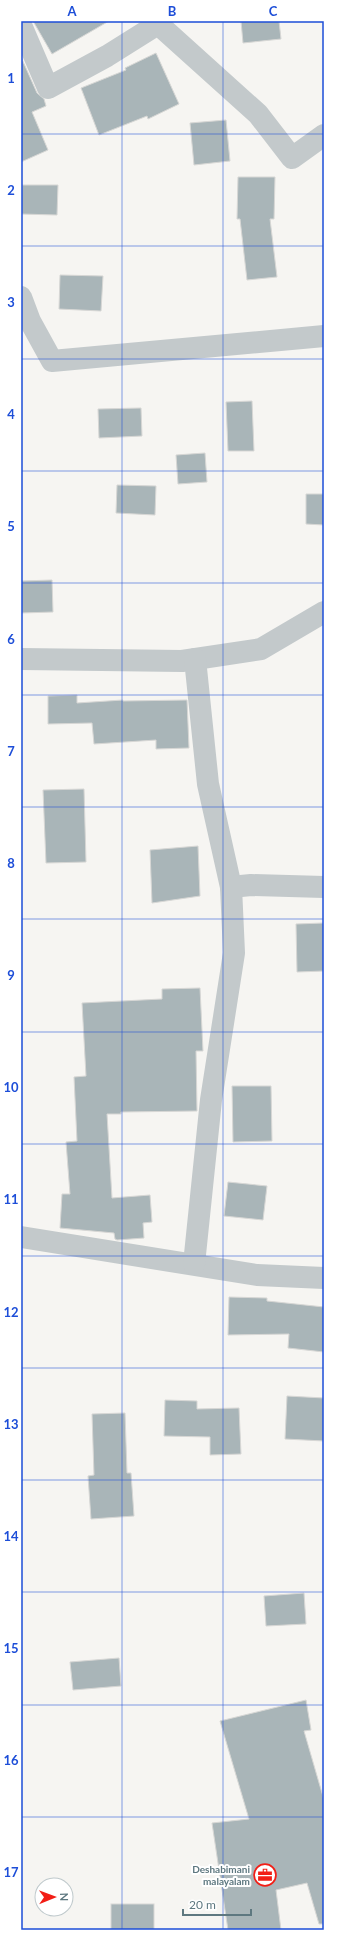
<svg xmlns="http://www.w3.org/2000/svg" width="345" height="1951" font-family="Lato,sans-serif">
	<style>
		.building { fill: #a9b5b8; stroke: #d7d7d5 }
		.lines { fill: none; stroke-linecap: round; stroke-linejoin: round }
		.street { stroke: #c3c9cb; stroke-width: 22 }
		.grid { fill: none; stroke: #1d4ed8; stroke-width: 1; stroke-opacity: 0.55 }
		.labels { text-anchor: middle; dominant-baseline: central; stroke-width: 4; stroke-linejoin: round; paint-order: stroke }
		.poi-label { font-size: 10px; font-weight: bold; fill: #5e7880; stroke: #fff; text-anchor: end }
		.neatline { fill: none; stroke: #1d4ed8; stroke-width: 1.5 }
		.grid-label { font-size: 13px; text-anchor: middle; font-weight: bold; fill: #1d4ed8 }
	</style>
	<rect width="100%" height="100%" fill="#f6f5f2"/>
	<!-- building -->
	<g class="building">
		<path d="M 33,21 L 109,21 L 52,54 Z"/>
		<path d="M 241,21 L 279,21 L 281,39 L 243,43 Z"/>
		<path d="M 156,53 L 179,104 L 148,119 L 147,116 L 99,135 L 81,88 L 126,70 L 125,68 Z"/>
		<path d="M 21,57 L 37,93 L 44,99 L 46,106 L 32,112 L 48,150 L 21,162 Z"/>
		<path d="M 226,120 L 230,161 L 194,165 L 190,123 Z"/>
		<path d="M 238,177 L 275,177 L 274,219 L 270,219 L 277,277 L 247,280 L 240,219 L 237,219 Z"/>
		<path d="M 22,185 L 58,185 L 57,215 L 21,214 Z"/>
		<path d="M 60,275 L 103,276 L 101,311 L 59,309 Z"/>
		<path d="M 252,401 L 254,451 L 228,451 L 226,402 Z"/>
		<path d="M 141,408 L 142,436 L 99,438 L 98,409 Z"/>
		<path d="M 205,453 L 207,482 L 178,484 L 176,455 Z"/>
		<path d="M 117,485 L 156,486 L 155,515 L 116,513 Z"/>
		<path d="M 306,494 L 324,494 L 324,525 L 306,524 Z"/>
		<path d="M 52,580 L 53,612 L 21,613 L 21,581 Z"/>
		<path d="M 77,695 L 77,703 L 123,700 L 123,701 L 187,700 L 189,748 L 156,749 L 156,740 L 94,744 L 92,723 L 48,724 L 48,696 Z"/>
		<path d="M 84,789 L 86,862 L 46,863 L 43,790 Z"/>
		<path d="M 198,846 L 200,896 L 152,903 L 150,850 Z"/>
		<path d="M 324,923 L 324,971 L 297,972 L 296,924 Z"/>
		<path d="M 200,988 L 203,1051 L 196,1051 L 197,1111 L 121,1112 L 121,1114 L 107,1114 L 112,1198 L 150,1195 L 152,1222 L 143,1223 L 144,1238 L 117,1240 L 115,1239 L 114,1233 L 60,1228 L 62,1194 L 70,1194 L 66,1142 L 77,1141 L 74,1077 L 86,1076 L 82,1003 L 162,999 L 162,989 Z"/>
		<path d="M 232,1086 L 271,1086 L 272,1141 L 233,1142 Z"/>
		<path d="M 228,1182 L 267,1186 L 263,1220 L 224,1216 Z"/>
		<path d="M 229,1297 L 267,1298 L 267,1301 L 324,1307 L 324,1352 L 288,1348 L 289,1334 L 228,1335 Z"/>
		<path d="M 287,1396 L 324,1398 L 324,1441 L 285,1439 Z"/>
		<path d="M 165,1400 L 197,1401 L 197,1409 L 239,1408 L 241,1454 L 210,1455 L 210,1437 L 164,1436 Z"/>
		<path d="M 125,1413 L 127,1473 L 131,1473 L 134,1516 L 91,1519 L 88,1476 L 94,1475 L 92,1414 Z"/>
		<path d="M 304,1593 L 306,1624 L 266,1626 L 264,1596 Z"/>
		<path d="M 119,1658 L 121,1686 L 73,1690 L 70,1662 Z"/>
		<path d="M 306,1700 L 311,1730 L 304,1731 L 324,1800 L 324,1924 L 319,1924 L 307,1883 L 276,1890 L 281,1930 L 228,1930 L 212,1823 L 249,1819 L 220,1721 Z"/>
		<rect x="111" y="1904" width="43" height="26"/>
	</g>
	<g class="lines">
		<!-- street -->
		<g class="street">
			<path d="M 21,25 L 48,88 L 107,56 L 158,24 L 258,114 L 292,158 L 324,135"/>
			<path d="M 21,297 L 30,321 L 52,361 L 324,336"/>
			<path d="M 21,659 L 182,661 L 261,649 L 324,612"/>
			<path d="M 195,659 L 208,784 L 231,887"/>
			<path d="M 21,1237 L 257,1275 L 324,1278"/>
			<path d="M 194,1264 L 211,1100 L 234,953 L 231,887 L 251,885 L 324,887"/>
		</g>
	</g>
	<!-- grid -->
	<path class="grid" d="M 122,21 L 122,1930M 223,21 L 223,1930M 21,134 L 324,134M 21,246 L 324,246M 21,359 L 324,359M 21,471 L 324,471M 21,583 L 324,583M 21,695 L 324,695M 21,807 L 324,807M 21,919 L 324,919M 21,1032 L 324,1032M 21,1144 L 324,1144M 21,1256 L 324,1256M 21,1368 L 324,1368M 21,1480 L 324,1480M 21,1592 L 324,1592M 21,1705 L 324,1705M 21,1817 L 324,1817"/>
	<!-- icons -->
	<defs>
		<g id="office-ring" transform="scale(1.15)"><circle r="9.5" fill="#fff" stroke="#f21e16" stroke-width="1.5"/><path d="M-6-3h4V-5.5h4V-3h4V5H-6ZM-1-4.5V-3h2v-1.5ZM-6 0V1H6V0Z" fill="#f21e16"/></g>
	</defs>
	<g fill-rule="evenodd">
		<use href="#office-ring" x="265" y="1875"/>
	</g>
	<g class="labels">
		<!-- poi labels -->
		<g class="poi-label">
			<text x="250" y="1869">Deshabimani<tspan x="250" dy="12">malayalam</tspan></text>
		</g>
	</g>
	<!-- border -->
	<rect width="345" height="1951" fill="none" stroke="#ffffff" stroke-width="44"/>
	<!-- north arrow -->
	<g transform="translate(54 1897) rotate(89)"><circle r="19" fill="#ffffff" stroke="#bfc9cc"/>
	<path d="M0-3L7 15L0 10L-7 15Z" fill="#f21e16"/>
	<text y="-6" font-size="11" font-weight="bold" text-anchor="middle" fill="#5e7880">N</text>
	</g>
	<!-- scale -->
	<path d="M183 1909v6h68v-6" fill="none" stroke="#5e7880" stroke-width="2"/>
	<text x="189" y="1909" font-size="12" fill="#5e7880" stroke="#ffffff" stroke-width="3" paint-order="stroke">20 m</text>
	<rect x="22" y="22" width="301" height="1907" class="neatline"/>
	<g class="grid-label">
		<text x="72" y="16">A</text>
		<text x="172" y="16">B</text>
		<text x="273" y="16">C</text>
		<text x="11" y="83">1</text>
		<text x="11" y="195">2</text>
		<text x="11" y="307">3</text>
		<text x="11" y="419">4</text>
		<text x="11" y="531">5</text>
		<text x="11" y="644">6</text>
		<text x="11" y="756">7</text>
		<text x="11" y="868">8</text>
		<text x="11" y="980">9</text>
		<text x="11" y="1092">10</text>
		<text x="11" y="1204">11</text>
		<text x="11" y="1317">12</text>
		<text x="11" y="1429">13</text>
		<text x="11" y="1541">14</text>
		<text x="11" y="1653">15</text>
		<text x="11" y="1765">16</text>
		<text x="11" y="1877">17</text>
	</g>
</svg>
